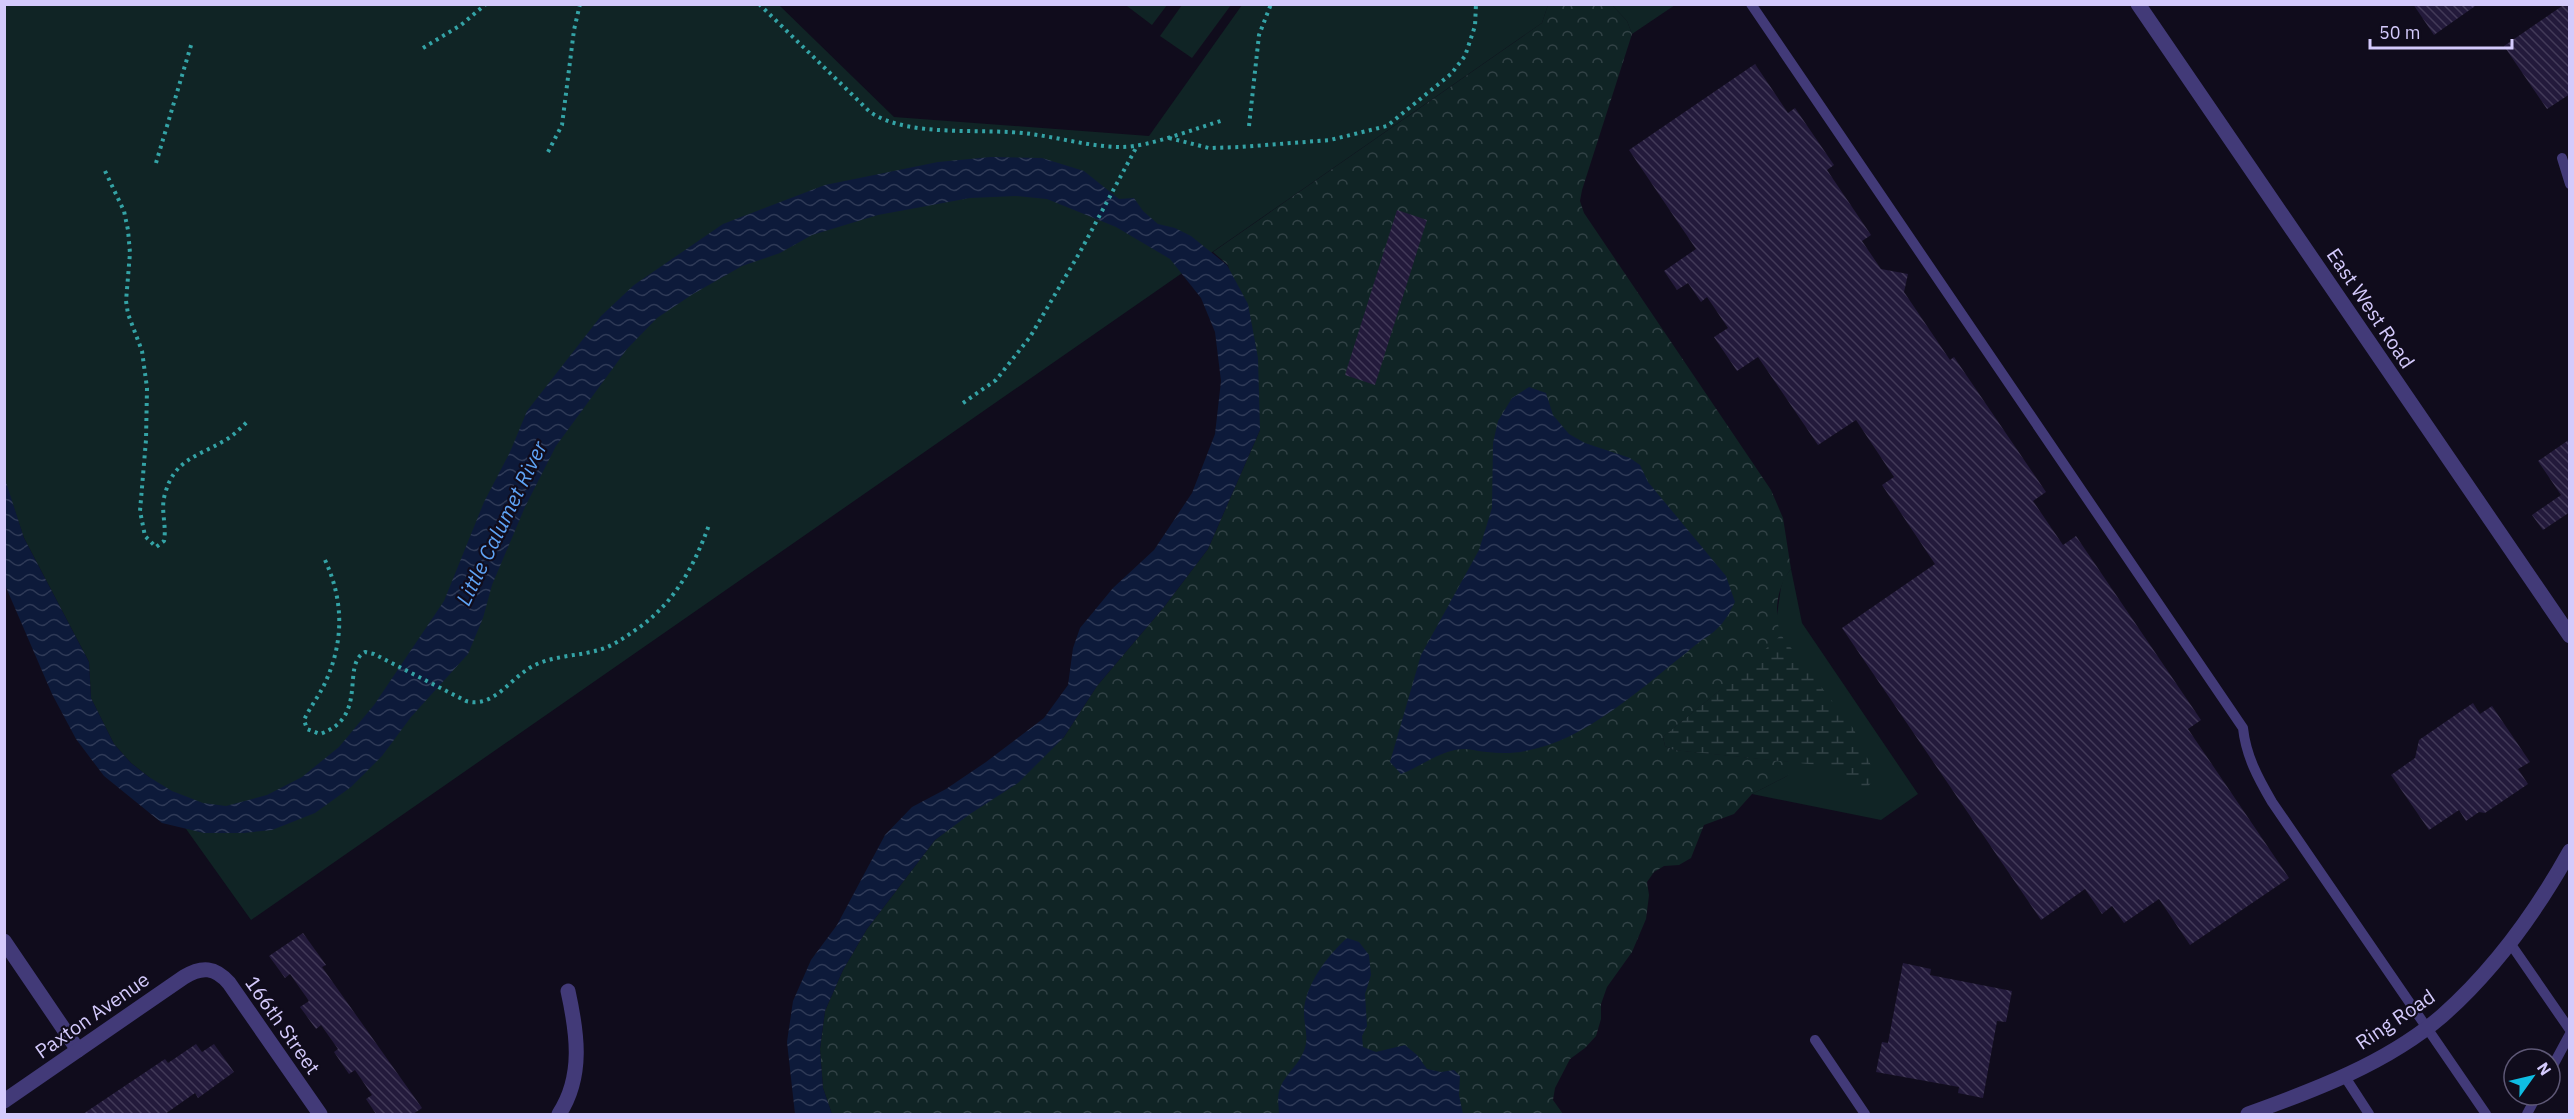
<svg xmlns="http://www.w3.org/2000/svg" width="2574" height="1119" font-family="'IBM Plex Sans',sans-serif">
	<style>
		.grass { fill: #102425 }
		.forest { fill: url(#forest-crowns) }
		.wetland { fill: url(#wetland-marsh) }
		.water { fill: url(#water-waves) }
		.building { fill: url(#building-back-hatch) }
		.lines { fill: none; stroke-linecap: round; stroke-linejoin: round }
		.path { stroke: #34a3a6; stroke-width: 4; stroke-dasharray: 3 4.5; stroke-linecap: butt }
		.lane { stroke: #423a78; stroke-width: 10 }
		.street { stroke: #423a78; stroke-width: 15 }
		.labels { text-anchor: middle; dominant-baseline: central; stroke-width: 4.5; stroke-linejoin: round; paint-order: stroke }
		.street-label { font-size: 20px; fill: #d4cafc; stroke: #100c1c }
		.water-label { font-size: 21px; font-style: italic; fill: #5fa3f5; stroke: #100c1c }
	</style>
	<defs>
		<pattern id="forest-crowns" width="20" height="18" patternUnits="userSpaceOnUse" patternTransform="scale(1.5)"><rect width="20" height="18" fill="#102425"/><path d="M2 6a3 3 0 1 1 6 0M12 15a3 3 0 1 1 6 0" fill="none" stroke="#324246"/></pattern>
		<pattern id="wetland-marsh" width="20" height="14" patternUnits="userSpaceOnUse" patternTransform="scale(1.5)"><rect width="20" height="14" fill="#102425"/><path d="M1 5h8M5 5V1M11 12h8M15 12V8" fill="none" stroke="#324246"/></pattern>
		<pattern id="water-waves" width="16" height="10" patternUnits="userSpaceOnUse" patternTransform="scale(1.5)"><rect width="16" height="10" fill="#0d1a3a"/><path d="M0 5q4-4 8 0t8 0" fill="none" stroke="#2f3a57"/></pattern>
		<pattern id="building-back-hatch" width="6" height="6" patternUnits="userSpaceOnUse" patternTransform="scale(1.5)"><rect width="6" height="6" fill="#231a3b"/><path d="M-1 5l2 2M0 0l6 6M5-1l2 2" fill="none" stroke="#423a58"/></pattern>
	</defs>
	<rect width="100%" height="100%" fill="#100c1c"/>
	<!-- grass -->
	<g class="grass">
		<path d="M 4,5 L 779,5 L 894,117 L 1149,136 L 1242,5 L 1548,5 L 1542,23 L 251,920 L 149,777 L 131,763 L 114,744 L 91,698 L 89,662 L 24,538 L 4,479 Z"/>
		<path d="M 1128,5 L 1128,4 L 1167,5 L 1152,25 L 1127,6 Z"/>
		<path d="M 1182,5 L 1231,5 L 1192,58 L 1160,36 Z"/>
		<path d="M 1612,5 L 1675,5 L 1632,34 L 1627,21 Z"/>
		<path d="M 1791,569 L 1802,623 L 1918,794 L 1881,820 L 1752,794 L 1787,776 L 1792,762 L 1674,750 L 1663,737 L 1719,691 L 1776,622 L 1781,587 L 1784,578 Z"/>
	</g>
	<!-- forest -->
	<path class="forest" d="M 1548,5 L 1612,5 L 1627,21 L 1632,34 L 1582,190 L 1580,201 L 1584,213 L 1771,490 L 1783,518 L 1791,569 C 1777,586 1773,614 1781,635 L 1719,691 L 1663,737 L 1665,746 L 1674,750 L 1792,762 L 1793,769 L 1787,776 L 1752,794 L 1734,814 L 1704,825 L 1691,858 L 1679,865 L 1664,866 L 1654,872 L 1647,882 L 1649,895 L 1646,919 L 1632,952 L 1607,987 L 1601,1004 L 1601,1019 L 1596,1036 L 1585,1048 L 1570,1059 L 1555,1088 L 1553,1100 L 1563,1114 L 832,1114 L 823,1088 L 820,1049 L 825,1011 L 843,970 L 867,929 L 935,840 L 1064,737 L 1097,686 L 1164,607 L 1208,549 L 1260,430 L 1228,265 L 1213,252 L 1542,23 Z"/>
	<!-- wetland -->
	<path class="wetland" d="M 1781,635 L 1853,728 L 1876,776 L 1867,788 L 1858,786 L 1818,765 L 1674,750 L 1665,746 L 1663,737 L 1719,691 Z"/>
	<!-- water -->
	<g class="water">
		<path d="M 991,157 L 1042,158 L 1084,171 L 1119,199 L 1134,198 L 1143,211 L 1158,224 L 1175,228 L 1191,236 L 1227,265 L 1248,304 L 1258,358 L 1260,430 L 1208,549 L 1164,607 L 1097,686 L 1064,737 L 1018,783 L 970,814 L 935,840 L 867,929 L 843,970 L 825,1011 L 820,1049 L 823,1088 L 832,1114 L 795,1114 L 787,1042 L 793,1001 L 811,960 L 837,925 L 885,835 L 912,807 L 946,789 L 986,762 L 1044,718 L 1068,685 L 1073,648 L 1080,628 L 1113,588 L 1154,550 L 1192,493 L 1215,434 L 1221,381 L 1215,332 L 1201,298 L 1170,259 L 1116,227 L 1047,199 L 1016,196 L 970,198 L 878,215 L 812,235 L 780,253 L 742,266 L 693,294 L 657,318 L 627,349 L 556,446 L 525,507 L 492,585 L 483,618 L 468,654 L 411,717 L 382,756 L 351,787 L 315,813 L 272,830 L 243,833 L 204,833 L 162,823 L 104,776 L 76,739 L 52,694 L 5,585 L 5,479 L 24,538 L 89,662 L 91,698 L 114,744 L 131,763 L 149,777 L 172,791 L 203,803 L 226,806 L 267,795 L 302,777 L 339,747 L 374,705 L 444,601 L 484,502 L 510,452 L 527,411 L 601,316 L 634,285 L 723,224 L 825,185 L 938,162 Z"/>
		<path d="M 1529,387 L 1546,393 L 1553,415 L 1569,434 L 1585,443 L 1630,458 L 1640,465 L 1648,482 L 1726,576 L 1735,602 C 1727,619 1719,630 1702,640 C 1657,675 1593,735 1538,748 C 1521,753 1505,754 1487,752 C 1480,752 1472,749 1465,749 C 1442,749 1422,766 1401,774 L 1390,762 L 1421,655 L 1479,550 L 1492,508 L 1493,443 L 1498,421 L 1512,398 Z"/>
		<path d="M 1347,938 L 1359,942 L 1369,955 L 1371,975 L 1365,994 L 1367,1026 L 1362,1036 L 1363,1047 L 1376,1052 L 1405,1045 L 1417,1055 L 1427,1069 L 1441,1072 L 1454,1070 L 1460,1076 L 1459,1095 L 1463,1114 L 1279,1114 C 1279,1107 1277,1099 1279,1092 C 1282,1077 1297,1067 1303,1053 C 1310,1038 1304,1028 1304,1013 C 1304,986 1328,955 1347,938 Z"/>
	</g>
	<!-- building -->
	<g class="building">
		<path d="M 2413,4 L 2478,4 L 2434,35 Z"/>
		<path d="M 2565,4 L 2570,4 L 2570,94 L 2547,109 L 2504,46 Z"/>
		<path d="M 1755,64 L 1788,113 L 1795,108 L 1834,165 L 1827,170 L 1871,235 L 1862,241 L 1881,269 L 1908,274 L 1904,292 L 1950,360 L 1954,357 L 2046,492 L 2033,501 L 2063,545 L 2076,536 L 2201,720 L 2188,729 L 2289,878 L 2190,945 L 2159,899 L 2124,923 L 2112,906 L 2102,914 L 2085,889 L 2041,920 L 1842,628 L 1935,564 L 1882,485 L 1894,477 L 1856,420 L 1818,445 L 1758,357 L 1737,371 L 1714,337 L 1728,328 L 1707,297 L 1701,302 L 1688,283 L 1677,290 L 1664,271 L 1696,249 L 1629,150 Z"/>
		<path d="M 1397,210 L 1427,220 L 1375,385 L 1345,375 Z"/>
		<path d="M 2570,439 L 2570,512 L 2543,530 L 2532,515 L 2561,495 L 2538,461 Z"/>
		<path d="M 2473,703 L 2480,714 L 2492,706 L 2530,762 L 2518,769 L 2528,784 L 2485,813 L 2479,812 L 2466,821 L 2459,810 L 2429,830 L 2391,775 L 2415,758 L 2419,740 Z"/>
		<path d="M 303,933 L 326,965 L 322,967 L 422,1108 L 413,1114 L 376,1114 L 366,1099 L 372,1095 L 355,1070 L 349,1074 L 334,1052 L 338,1049 L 321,1025 L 316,1029 L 300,1007 L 309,1001 L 290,974 L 285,978 L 269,956 Z"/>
		<path d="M 1903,963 L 1931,969 L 1930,975 L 2012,991 L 2006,1022 L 1997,1021 L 1983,1098 L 1958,1093 L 1959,1087 L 1876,1072 L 1882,1042 L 1888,1043 Z"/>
		<path d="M 196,1044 L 202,1052 L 214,1044 L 234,1072 L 198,1098 L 195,1093 L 165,1114 L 83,1114 L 165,1059 L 168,1063 Z"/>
	</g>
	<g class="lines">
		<!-- path -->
		<g class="path">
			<path d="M 759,4 L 870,112 C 911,139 982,127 1031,134 C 1061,138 1092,147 1122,147 C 1149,147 1196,128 1224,120"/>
			<path d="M 423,48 L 461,25 L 486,4"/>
			<path d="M 1249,126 L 1259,35 L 1271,4"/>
			<path d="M 1169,138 L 1209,148 L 1240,147 L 1330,140 L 1387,126 L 1451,74 L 1465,56 L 1475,26 L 1476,4"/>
			<path d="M 548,152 L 562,125 L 574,30 L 580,4"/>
			<path d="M 156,163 L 192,42"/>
			<path d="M 105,171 L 124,211 L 128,230 L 130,253 L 126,301 L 128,314 L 142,351 L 147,388 L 146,440 L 140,511 L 145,536 L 156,547 L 164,541 C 167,525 160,510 165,494 C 174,460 196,457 222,442 C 232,437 240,429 248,421"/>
			<path d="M 963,403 L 996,380 L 1030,337 L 1080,252 L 1137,146"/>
			<path d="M 325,560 C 344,601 344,642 325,683 C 319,696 310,707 304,720 L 307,729 L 320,734 C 370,717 340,665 365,652 L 374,654 L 466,701 C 495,709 511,676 535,665 C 556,655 581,656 602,649 C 614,645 624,638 634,631 C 673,605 693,569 709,525"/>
		</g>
		<!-- lane -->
		<g class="lane">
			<path d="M 1751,4 L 2243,728 C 2246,756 2258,778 2272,802 L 2486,1114"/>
			<path d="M 2562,158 L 2570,184"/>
			<path d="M 2510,943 L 2570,1030"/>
			<path d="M 1815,1040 L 1865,1114"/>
			<path d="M 2550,1071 L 2570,1034"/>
			<path d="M 2345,1077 L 2369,1114"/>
			<path d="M 2527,1114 L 2537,1095"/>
		</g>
		<!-- street -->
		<g class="street">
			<path d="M 2138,4 L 2570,636"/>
			<path d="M 4,941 L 78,1050"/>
			<path d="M 4,1101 L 184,977 C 202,966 215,967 229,983 L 320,1114"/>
			<path d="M 559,1114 C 584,1076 577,1032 568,991"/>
			<path d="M 2248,1114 C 2315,1090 2387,1063 2442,1016 C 2494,970 2536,912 2570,851"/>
		</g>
	</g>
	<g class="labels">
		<!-- street labels -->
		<g class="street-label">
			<text transform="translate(2371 308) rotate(56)">East West Road</text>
			<text transform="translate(92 1015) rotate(-35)">Paxton Avenue</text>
			<text transform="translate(2395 1019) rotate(-34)">Ring Road</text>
			<text transform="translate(283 1025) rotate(55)">166th Street</text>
		</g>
		<!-- water labels -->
		<g class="water-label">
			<text transform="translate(501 523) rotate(-64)">Little Calumet River</text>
		</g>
	</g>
	<!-- border -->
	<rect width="2574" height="1119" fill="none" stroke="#d4cafc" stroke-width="12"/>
	<!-- north arrow -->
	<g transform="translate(2532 1077) rotate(56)"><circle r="28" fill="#100c1c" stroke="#5e5876" stroke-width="1.5"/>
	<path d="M0-4.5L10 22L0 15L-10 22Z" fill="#0fbde3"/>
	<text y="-9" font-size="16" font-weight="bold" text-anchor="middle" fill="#d4cafc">N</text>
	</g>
	<!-- scale -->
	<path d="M2370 39v9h142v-9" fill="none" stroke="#d4cafc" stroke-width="3"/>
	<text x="2379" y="39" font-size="18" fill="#d4cafc" stroke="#100c1c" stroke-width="4.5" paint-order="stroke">50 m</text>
</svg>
